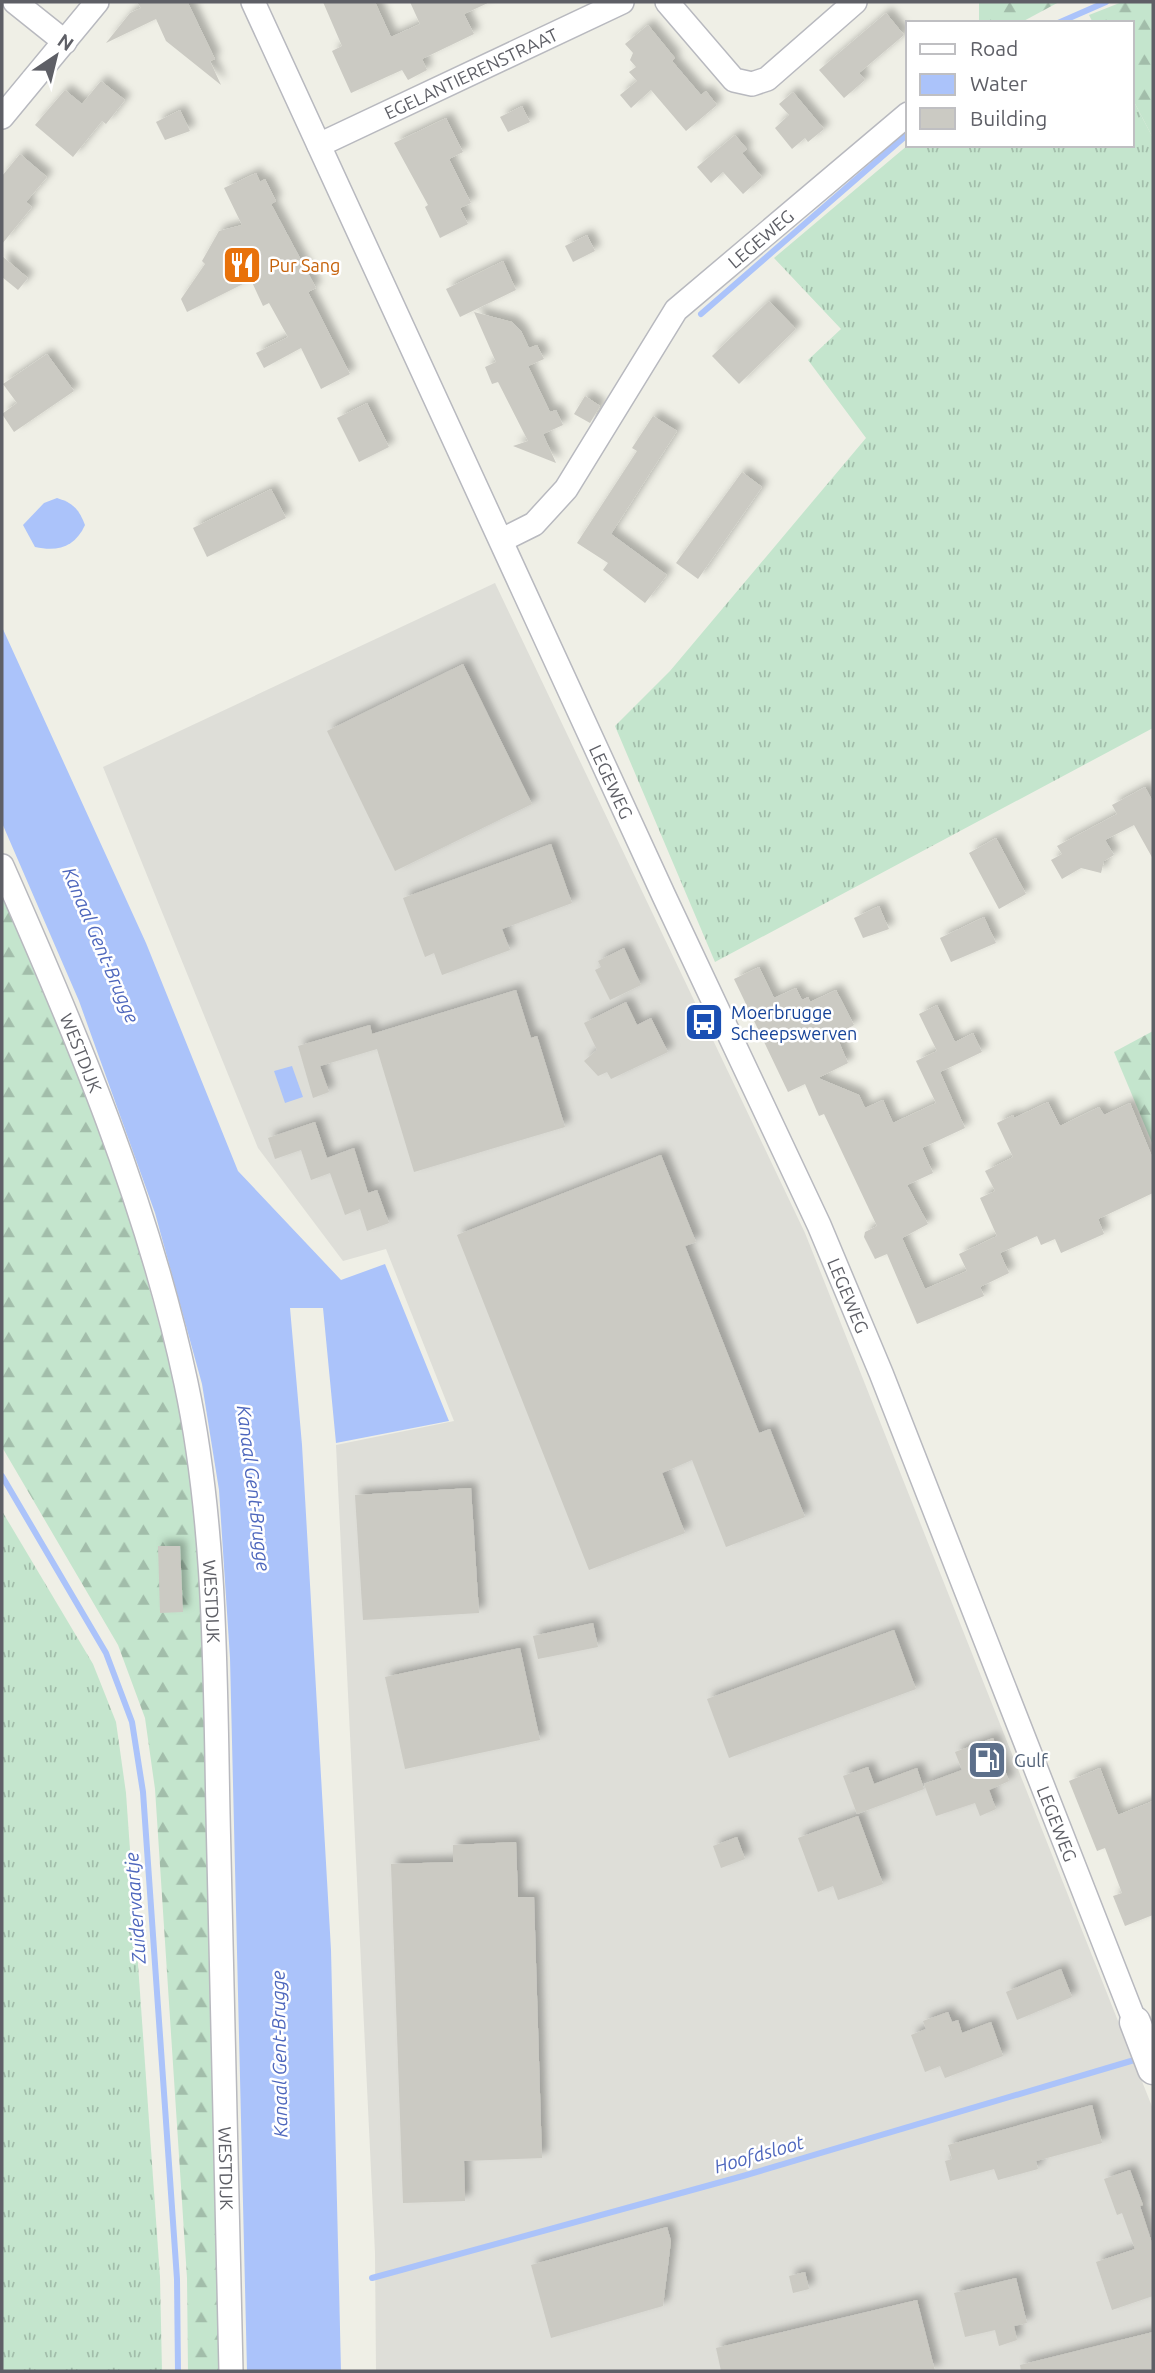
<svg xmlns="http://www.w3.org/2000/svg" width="1155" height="2373" font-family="Ubuntu,sans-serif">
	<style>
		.industrial { fill: #deded8 }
		.grass { fill: url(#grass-tufts) }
		.forest { fill: url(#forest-firs) }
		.water { fill: #abc3fa }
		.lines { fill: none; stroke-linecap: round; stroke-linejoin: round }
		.stream { stroke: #abc3fa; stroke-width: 6 }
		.building { fill: #cbcac3; filter: url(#shadow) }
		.minor-casing { stroke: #b8b9bf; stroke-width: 26 }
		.tertiary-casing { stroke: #b8b9bf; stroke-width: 33 }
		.minor { stroke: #fff; stroke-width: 23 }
		.tertiary { stroke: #fff; stroke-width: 30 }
		.labels { text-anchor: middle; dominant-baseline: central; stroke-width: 5; stroke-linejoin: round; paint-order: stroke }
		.street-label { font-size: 18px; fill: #5e5f66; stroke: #fff }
		.food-label { font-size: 18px; fill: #c56008; stroke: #fff; text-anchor: start }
		.transit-label { font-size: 18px; fill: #164399; stroke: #fff; text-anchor: start }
		.service-label { font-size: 18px; fill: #4e5e75; stroke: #fff; text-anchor: start }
		.water-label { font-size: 19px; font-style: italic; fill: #4e67bd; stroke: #fff }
	</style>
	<defs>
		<pattern id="grass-tufts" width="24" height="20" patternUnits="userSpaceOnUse" patternTransform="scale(1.75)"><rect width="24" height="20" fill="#c4e5cd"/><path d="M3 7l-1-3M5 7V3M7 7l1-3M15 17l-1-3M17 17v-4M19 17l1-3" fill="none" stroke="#a2bdaa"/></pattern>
		<pattern id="forest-firs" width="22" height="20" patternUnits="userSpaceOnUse" patternTransform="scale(1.75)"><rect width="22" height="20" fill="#c4e5cd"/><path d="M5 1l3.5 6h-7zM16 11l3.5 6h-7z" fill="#a2bdaa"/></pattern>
		<filter id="shadow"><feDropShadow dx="6" dy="-6" stdDeviation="3.5" flood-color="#0004"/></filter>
	</defs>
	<rect width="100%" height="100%" fill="#efefe6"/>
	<!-- industrial -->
	<path class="industrial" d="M 495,583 L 805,1233 L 1153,2109 L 1153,2371 L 376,2371 L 375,2253 L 336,1445 L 454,1421 L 386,1249 L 343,1261 L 258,1148 L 103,767 Z"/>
	<!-- grass -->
	<g class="grass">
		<path d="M 1132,98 L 1153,138 L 1153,728 L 715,962 L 615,726 L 670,671 L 866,438 L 808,360 L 841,329 L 774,258 L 908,145 L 1132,145 Z"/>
		<path d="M 2,1511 L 93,1664 L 116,1722 L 126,1793 L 160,2277 L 162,2371 L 2,2371 Z"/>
	</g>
	<!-- forest -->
	<g class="forest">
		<path d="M 979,2 L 1059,2 L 1020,23 L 979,23 Z"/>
		<path d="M 1122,2 L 1153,2 L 1153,138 L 1132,98 L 1132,23 L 1093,23 L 1089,15 Z"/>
		<path d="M 2,885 L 56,1010 L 131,1221 L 177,1390 L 193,1493 L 205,1659 L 222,2371 L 188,2371 L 187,2278 L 155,1789 L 145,1718 L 118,1645 L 2,1447 Z"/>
		<path d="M 1153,1031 L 1153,1145 L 1114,1052 Z"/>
	</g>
	<!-- water -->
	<g class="water">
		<path d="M 57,498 C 73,503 79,509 85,525 C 75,547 58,552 35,547 L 23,525 L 44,503 Z"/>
		<path d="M 2,627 L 146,943 L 238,1171 L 341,1280 L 385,1264 L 449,1421 L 336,1443 L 323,1308 L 290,1308 L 302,1445 L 331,1950 L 341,2371 L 247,2371 L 230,1658 L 219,1490 L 202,1384 L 155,1213 L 79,1001 L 2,823 Z"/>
		<path d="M 292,1066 L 303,1097 L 285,1103 L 274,1071 Z"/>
	</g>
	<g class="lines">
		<!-- stream -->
		<g class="stream">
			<path d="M 1058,23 L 1106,2"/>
			<path d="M 701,314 L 908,134"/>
			<path d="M 2,1476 L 106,1653 L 132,1722 L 143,1792 L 177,2279 L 178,2371"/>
			<path d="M 372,2278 L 743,2176 L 1141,2058"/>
		</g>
	</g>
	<!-- building -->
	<g class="building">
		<path d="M 137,2 L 192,2 L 188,3 L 215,59 L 210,61 L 221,85 L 166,41 L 156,19 L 106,43 L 130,13 L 141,8 Z"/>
		<path d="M 323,2 L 375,2 L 391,37 L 420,24 L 410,2 L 490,2 L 464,14 L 474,34 L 422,59 L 427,70 L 408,80 L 402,70 L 351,93 L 332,51 L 342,46 Z"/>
		<path d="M 886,13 L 904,35 L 859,73 L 865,80 L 844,98 L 819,70 Z"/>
		<path d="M 648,25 L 675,58 L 672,61 L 701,95 L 706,91 L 717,105 L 686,131 L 651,90 L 631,108 L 620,95 L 637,81 L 629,72 L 636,67 L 630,60 L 633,53 L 625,44 Z"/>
		<path d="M 101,81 L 125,100 L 106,124 L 102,121 L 73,157 L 35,125 L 65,90 L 82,104 Z"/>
		<path d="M 793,92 L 824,129 L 808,142 L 805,138 L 792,149 L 775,128 L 789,115 L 779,104 Z"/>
		<path d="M 522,106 L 530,122 L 508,132 L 500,117 Z"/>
		<path d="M 180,110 L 190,131 L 165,140 L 156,122 Z"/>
		<path d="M 446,118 L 463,152 L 449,159 L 471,203 L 460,208 L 468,224 L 440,238 L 425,207 L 428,205 L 394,143 Z"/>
		<path d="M 735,135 L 747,149 L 742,153 L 762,177 L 743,194 L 723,172 L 711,183 L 697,167 Z"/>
		<path d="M 20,154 L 47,177 L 26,202 L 32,207 L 2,244 L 2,176 Z"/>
		<path d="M 256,173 L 260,182 L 265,179 L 276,201 L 271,204 L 316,288 L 308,292 L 350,374 L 321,389 L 301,348 L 264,368 L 256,353 L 288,337 L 269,303 L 263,306 L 251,280 L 187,312 L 181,299 L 205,264 L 202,261 L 219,231 L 242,225 L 224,188 Z"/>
		<path d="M 587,235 L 595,251 L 573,262 L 565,246 Z"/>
		<path d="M 2,256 L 28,278 L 18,290 L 2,277 Z"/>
		<path d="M 503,261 L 516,290 L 460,317 L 446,289 Z"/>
		<path d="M 769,301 L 796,329 L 739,384 L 712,356 Z"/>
		<path d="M 474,312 L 512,322 L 521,331 L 529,348 L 537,345 L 544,359 L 528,366 L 550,412 L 556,410 L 563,425 L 543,434 L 556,463 L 513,446 L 528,441 L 498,382 L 492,384 L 485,367 L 496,362 Z"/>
		<path d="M 47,354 L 74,391 L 14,432 L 2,414 L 17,403 L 3,384 Z"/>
		<path d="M 585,396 L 600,406 L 590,423 L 574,414 Z"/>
		<path d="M 367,403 L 389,447 L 359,462 L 337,418 Z"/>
		<path d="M 653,416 L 677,431 L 611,534 L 667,575 L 645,603 L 603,570 L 608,563 L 577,543 L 637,451 L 632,448 Z"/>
		<path d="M 742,472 L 762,487 L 698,579 L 676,563 Z"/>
		<path d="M 271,489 L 286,518 L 207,557 L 193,528 Z"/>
		<path d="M 463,664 L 532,804 L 395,871 L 327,731 Z"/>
		<path d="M 1145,787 L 1153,802 L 1153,859 L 1134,825 L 1105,840 L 1114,855 L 1104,861 L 1101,873 L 1081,868 L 1062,879 L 1051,860 L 1062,854 L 1057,846 L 1117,814 L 1112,805 Z"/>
		<path d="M 996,838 L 1026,894 L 999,909 L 969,853 Z"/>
		<path d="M 551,844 L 572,903 L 502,929 L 510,950 L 442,975 L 434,953 L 425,957 L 403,898 Z"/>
		<path d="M 879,906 L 889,929 L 863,938 L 854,918 Z"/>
		<path d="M 984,917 L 996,943 L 951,962 L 940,938 Z"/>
		<path d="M 624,948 L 641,985 L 610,1000 L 595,970 L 601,967 L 598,961 Z"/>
		<path d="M 759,967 L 774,998 L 796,988 L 802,1000 L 808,997 L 810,1002 L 836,990 L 854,1025 L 836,1035 L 848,1063 L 818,1078 L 859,1095 L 865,1108 L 883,1100 L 893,1123 L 936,1103 L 916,1061 L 937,1051 L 919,1014 L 937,1005 L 955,1042 L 973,1033 L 982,1052 L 940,1072 L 965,1128 L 922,1148 L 933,1173 L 907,1185 L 928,1224 L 902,1238 L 925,1289 L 967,1271 L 959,1254 L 997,1236 L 980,1198 L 995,1191 L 985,1171 L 1013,1157 L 997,1123 L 1013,1115 L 1014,1118 L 1048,1102 L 1060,1126 L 1099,1107 L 1104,1115 L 1130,1103 L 1153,1159 L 1153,1193 L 1098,1219 L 1104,1234 L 1061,1253 L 1055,1239 L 1041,1245 L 1037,1236 L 1000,1253 L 1009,1273 L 980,1287 L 984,1296 L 917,1324 L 887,1254 L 875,1259 L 864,1237 L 865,1232 L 877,1226 L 824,1114 L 819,1116 L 805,1084 L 788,1092 L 734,979 Z"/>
		<path d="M 516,990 L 531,1038 L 537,1036 L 565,1127 L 414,1172 L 377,1049 L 320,1066 L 329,1092 L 313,1098 L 298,1046 L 370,1025 L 372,1034 Z"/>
		<path d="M 626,1002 L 637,1025 L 651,1018 L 668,1052 L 611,1079 L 607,1072 L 598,1076 L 584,1061 L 597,1050 L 584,1023 Z"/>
		<path d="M 315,1122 L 327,1158 L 354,1148 L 368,1193 L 377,1190 L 389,1223 L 367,1231 L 360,1209 L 345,1215 L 330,1173 L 311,1180 L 301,1150 L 275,1159 L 268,1138 Z"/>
		<path d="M 661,1155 L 696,1242 L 685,1246 L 759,1433 L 770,1429 L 805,1517 L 726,1547 L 692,1460 L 662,1473 L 685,1533 L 589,1570 L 457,1235 Z"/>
		<path d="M 471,1488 L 479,1613 L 363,1620 L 355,1495 Z"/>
		<path d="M 158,1546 L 180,1546 L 183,1612 L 160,1613 Z"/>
		<path d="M 593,1623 L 598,1647 L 538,1659 L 533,1636 Z"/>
		<path d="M 894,1630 L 916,1689 L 729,1758 L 707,1699 Z"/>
		<path d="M 520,1648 L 540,1740 L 405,1769 L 385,1677 Z"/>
		<path d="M 993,1738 L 1009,1781 L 989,1790 L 996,1809 L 980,1816 L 975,1803 L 936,1816 L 924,1784 L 962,1770 L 955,1752 Z"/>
		<path d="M 868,1767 L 874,1784 L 917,1768 L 924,1789 L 857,1814 L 843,1776 Z"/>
		<path d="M 1100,1768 L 1118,1815 L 1153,1801 L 1153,1915 L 1125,1926 L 1113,1896 L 1122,1893 L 1105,1848 L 1097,1851 L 1069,1781 Z"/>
		<path d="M 858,1816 L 883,1884 L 838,1900 L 833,1886 L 818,1892 L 798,1838 Z"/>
		<path d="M 737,1837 L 745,1859 L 721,1868 L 713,1846 Z"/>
		<path d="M 516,1842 L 518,1897 L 534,1897 L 542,2158 L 464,2161 L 465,2201 L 403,2203 L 391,1864 L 453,1862 L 453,1845 Z"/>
		<path d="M 1061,1969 L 1072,1997 L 1017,2020 L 1006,1992 Z"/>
		<path d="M 948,2012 L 952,2022 L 958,2020 L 962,2033 L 991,2022 L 1003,2056 L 945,2078 L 940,2066 L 925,2072 L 911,2035 L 926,2029 L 923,2021 Z"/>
		<path d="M 1092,2105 L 1102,2143 L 1036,2161 L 1038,2169 L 998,2180 L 994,2169 L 950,2181 L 945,2161 L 952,2159 L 948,2145 Z"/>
		<path d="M 1130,2170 L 1143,2205 L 1140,2206 L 1153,2246 L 1153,2296 L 1112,2310 L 1096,2262 L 1135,2249 L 1122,2213 L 1117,2215 L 1104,2179 Z"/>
		<path d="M 667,2227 L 671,2241 L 663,2306 L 551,2338 L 531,2265 Z"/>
		<path d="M 805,2272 L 809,2289 L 793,2293 L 789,2276 Z"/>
		<path d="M 1016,2278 L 1027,2323 L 1014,2326 L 1017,2340 L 999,2346 L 995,2330 L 965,2337 L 954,2293 Z"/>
		<path d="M 917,2300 L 935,2371 L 721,2371 L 716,2348 Z"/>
		<path d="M 1153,2332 L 1153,2371 L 1021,2371 L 1020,2365 Z"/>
	</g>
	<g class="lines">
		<!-- minor casing -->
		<g class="minor-casing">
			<g id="minor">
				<path d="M 15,2 L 65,42"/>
				<path id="s1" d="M 253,2 L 664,896 L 819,1225 L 881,1373 L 1135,2022"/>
				<path d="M 667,2 L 734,80 L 752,84 L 767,79 L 855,2"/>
				<path d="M 2,117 L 97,2"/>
				<path id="s2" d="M 319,145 L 622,2"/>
				<path id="s3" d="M 502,540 L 534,524 L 566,489 L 676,310 L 908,114"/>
				<path id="s4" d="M 2,866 C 76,1033 148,1204 186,1383 C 216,1524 215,1671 218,1814 C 222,2000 227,2186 231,2371"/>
			</g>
		</g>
		<!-- tertiary casing -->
		<g class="tertiary-casing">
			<path id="tertiary" d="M 1135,2022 L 1153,2069"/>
		</g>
		<!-- minor -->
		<use href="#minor" class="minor"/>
		<!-- tertiary -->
		<use href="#tertiary" class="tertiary"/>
	</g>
	<!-- icons -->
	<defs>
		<g id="restaurant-square" transform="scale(2.0125)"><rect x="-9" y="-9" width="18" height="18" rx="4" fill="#e8710a" stroke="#fff"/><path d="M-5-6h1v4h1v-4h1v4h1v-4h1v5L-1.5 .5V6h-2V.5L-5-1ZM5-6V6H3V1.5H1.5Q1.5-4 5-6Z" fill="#fff"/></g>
		<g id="bus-square" transform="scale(2.0125)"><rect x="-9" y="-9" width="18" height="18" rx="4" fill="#1a4fb4" stroke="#fff"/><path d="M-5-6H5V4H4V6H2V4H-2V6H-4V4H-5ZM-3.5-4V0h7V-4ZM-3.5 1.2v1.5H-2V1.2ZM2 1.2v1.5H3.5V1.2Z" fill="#fff"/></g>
		<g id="fuel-square" transform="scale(2.0125)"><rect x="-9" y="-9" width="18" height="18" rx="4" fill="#5c6f8a" stroke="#fff"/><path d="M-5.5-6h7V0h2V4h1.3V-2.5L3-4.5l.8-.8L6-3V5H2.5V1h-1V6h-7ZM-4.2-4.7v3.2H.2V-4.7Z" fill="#fff"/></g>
	</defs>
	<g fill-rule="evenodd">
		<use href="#restaurant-square" x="242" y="265"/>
		<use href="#bus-square" x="704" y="1022"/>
		<use href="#fuel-square" x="987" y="1760"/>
	</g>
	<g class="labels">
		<!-- street labels -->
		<g class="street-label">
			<text stroke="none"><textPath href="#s2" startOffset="168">EGELANTIERENSTRAAT</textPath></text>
			<text stroke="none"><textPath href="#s3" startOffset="404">LEGEWEG</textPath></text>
			<text stroke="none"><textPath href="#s1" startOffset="858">LEGEWEG</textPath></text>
			<text stroke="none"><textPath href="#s4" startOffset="203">WESTDIJK</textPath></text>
			<text stroke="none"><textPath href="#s1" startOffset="1424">LEGEWEG</textPath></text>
			<text stroke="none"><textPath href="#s4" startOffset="770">WESTDIJK</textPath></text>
			<text stroke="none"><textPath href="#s1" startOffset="1992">LEGEWEG</textPath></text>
			<text stroke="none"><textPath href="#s4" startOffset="1337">WESTDIJK</textPath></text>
		</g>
		<!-- food labels -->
		<g class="food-label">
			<text x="269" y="265">Pur Sang</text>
		</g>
		<!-- transit labels -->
		<g class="transit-label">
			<text x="731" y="1012">Moerbrugge<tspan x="731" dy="21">Scheepswerven</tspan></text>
		</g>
		<!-- service labels -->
		<g class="service-label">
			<text x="1014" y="1760">Gulf</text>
		</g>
		<!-- water labels -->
		<g class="water-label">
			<text transform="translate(101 945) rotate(67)">Kanaal Gent-Brugge</text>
			<text transform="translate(254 1488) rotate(83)">Kanaal Gent-Brugge</text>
			<text transform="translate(135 1908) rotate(-94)">Zuidervaartje</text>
			<text transform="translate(279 2054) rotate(-91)">Kanaal Gent-Brugge</text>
			<text transform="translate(759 2154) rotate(-16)">Hoofdsloot</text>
		</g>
	</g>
	<!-- border -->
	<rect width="1155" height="2373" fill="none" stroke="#5e5f66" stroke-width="7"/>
	<!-- legend -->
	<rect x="906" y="21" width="228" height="126" fill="#ffffff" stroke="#bfbfc2" stroke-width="2"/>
	<rect x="920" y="44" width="35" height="10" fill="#ffffff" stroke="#bfbfc2" stroke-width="2"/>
	<text x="970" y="56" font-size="21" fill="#5e5f66">Road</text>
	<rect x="920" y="74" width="35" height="21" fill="#abc3fa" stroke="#bfbfc2" stroke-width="2"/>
	<text x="970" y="91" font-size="21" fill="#5e5f66">Water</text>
	<rect x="920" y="108" width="35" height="21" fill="#cbcac3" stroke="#bfbfc2" stroke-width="2"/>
	<text x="970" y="126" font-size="21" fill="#5e5f66">Building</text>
	<!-- north arrow -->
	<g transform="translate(56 56) rotate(35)" stroke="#ffffff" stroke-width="5" paint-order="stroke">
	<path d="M0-5L12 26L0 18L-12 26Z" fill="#5e5f66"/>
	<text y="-10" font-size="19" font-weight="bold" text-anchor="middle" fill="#5e5f66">N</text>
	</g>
</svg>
